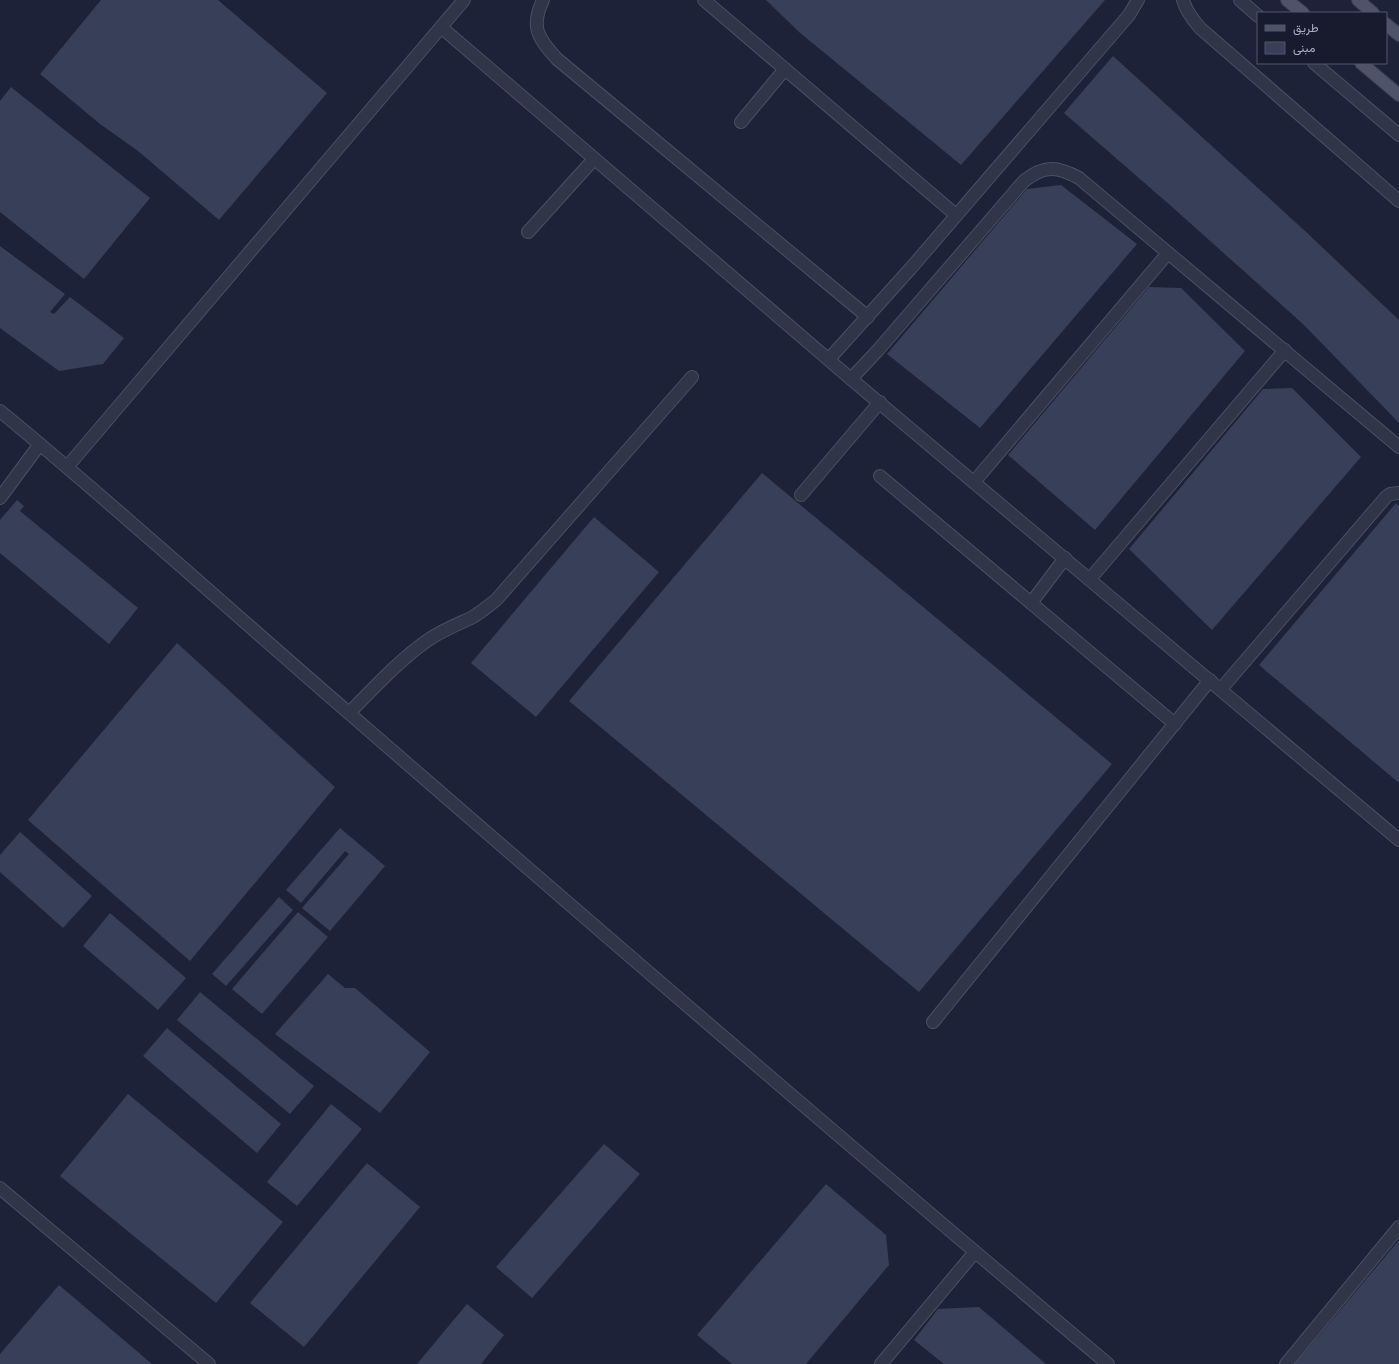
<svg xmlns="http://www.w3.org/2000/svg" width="1399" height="1364" font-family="'PT Sans',Vazirmatn,sans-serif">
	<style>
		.building { fill: #383f59 }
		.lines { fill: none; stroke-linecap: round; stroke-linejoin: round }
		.service-casing { stroke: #4b4f64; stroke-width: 14 }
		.minor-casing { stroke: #4b4f64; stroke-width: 14 }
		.tertiary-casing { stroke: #4b4f64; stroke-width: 14 }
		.primary-casing { stroke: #3a3e52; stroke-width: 14 }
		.service { stroke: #313548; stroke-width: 12 }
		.minor { stroke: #313548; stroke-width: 12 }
		.tertiary { stroke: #313548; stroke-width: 12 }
		.primary { stroke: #4e5369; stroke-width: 12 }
	</style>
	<rect width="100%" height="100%" fill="#1d2238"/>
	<!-- building -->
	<g class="building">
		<path d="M 101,0 L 218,0 L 327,93 L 219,220 L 138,151 L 100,124 L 40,74 Z"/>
		<path d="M 766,0 L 1105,0 L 961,165 L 799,32 Z"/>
		<path d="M 1113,56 L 1304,230 L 1399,320 L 1399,423 L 1304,325 L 1171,206 L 1064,113 Z"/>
		<path d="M 11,87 L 150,198 L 84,279 L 0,212 L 0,101 Z"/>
		<path d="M 1061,185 L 1137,244 L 980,428 L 887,354 L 1027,189 Z"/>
		<path d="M 0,246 L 65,294 L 50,312 L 54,314 L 70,297 L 124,338 L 103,364 L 59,371 L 0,328 Z"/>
		<path d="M 1149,287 L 1181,288 L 1245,351 L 1095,530 L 1008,455 Z"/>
		<path d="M 1292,388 L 1361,457 L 1212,630 L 1129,549 L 1263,389 Z"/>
		<path d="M 762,473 L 1112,764 L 919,992 L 569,701 Z"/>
		<path d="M 17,500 L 24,506 L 20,511 L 138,608 L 109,644 L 0,553 L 0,520 Z"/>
		<path d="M 1396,503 L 1399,506 L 1399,783 L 1259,665 Z"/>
		<path d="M 594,517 L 659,572 L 536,717 L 471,663 Z"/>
		<path d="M 177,643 L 335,787 L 190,961 L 28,820 Z"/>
		<path d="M 340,828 L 385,866 L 330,931 L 302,908 L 349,854 L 345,851 L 301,903 L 286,890 Z"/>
		<path d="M 20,832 L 92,896 L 63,928 L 0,872 L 0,855 Z"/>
		<path d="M 279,897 L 293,910 L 226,986 L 212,974 Z"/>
		<path d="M 298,912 L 328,937 L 262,1014 L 232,989 Z"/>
		<path d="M 110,913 L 186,978 L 158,1010 L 83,946 Z"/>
		<path d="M 328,974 L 345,988 L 355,988 L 430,1052 L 380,1113 L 275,1034 Z"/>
		<path d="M 200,992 L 314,1086 L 290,1114 L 177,1020 Z"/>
		<path d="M 167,1028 L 281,1124 L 257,1153 L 143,1056 Z"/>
		<path d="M 128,1094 L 283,1222 L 216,1303 L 60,1176 Z"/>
		<path d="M 331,1104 L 362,1129 L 297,1206 L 267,1182 Z"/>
		<path d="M 604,1144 L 640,1174 L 532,1298 L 496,1267 Z"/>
		<path d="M 367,1163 L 420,1207 L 304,1347 L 250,1303 Z"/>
		<path d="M 826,1184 L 886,1235 L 889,1265 L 806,1364 L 732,1364 L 697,1335 Z"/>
		<path d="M 1399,1240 L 1399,1364 L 1295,1364 Z"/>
		<path d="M 59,1285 L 152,1364 L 0,1364 L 0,1354 Z"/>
		<path d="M 467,1304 L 504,1335 L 481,1364 L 417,1364 Z"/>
		<path d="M 979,1307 L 1046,1364 L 944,1364 L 914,1340 L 938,1309 Z"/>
	</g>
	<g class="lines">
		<!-- service casing -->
		<g class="service-casing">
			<g id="service">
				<path d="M 543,0 C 530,27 538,38 557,59 L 868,317"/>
				<path d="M 704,0 L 956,215"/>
				<path d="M 1183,0 C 1186,11 1193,20 1200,28 L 1399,201"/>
				<path d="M 441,27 L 851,379 L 1399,840"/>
				<path d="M 741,122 L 785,69"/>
				<path d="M 528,232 L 594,159"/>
				<path d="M 829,359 L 911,268 L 1129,15 L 1138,0"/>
				<path d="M 851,379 L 879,349 L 1024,181 C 1044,165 1057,166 1079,178 L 1399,447"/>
				<path d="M 67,467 L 464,0"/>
				<path d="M 880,476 L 1175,724"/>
				<path d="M 974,482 L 1168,253"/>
				<path d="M 801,495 L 880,402"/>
				<path d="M 0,498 L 40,444"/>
				<path d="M 1090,579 L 1285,350"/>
				<path d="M 1031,603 L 1065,558"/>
				<path d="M 1221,689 L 1386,497 L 1390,494 L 1399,493"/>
				<path d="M 349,713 C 374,688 398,661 428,640 C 441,631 456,625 471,618 C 480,613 488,606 496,600 L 692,377"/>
				<path d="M 933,1022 L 1210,680"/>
				<path d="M 0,1188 L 209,1364"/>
				<path d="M 881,1364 L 975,1252"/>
				<path d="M 1286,1364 L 1399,1227"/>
			</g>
		</g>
		<!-- minor casing -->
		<g class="minor-casing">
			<path id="minor" d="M 0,411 C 119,509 233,613 350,714 C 601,932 853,1150 1108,1364"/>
		</g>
		<!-- tertiary casing -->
		<g class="tertiary-casing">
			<g id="tertiary">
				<path d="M 1240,0 L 1258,16"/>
				<path d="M 1314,63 L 1399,135"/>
			</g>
		</g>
		<!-- primary casing -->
		<g class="primary-casing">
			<g id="primary">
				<path d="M 1287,0 L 1303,13"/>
				<path d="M 1358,0 L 1373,13"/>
				<path d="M 1386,24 L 1399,35"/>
				<path d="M 1361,63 L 1399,95"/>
			</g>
		</g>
		<!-- service -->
		<use href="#service" class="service"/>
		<!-- minor -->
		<use href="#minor" class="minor"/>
		<!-- tertiary -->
		<use href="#tertiary" class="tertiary"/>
		<!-- primary -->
		<use href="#primary" class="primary"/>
	</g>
	<!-- legend -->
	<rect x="1257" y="12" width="130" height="52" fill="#171b2d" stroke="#52566a"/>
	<rect x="1265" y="25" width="20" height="6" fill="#4e5369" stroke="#52566a"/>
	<text x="1293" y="32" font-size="12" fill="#aaaec6">طريق</text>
	<rect x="1265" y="42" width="20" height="12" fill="#383f59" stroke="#52566a"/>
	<text x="1293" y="52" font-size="12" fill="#aaaec6">مبنى</text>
</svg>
